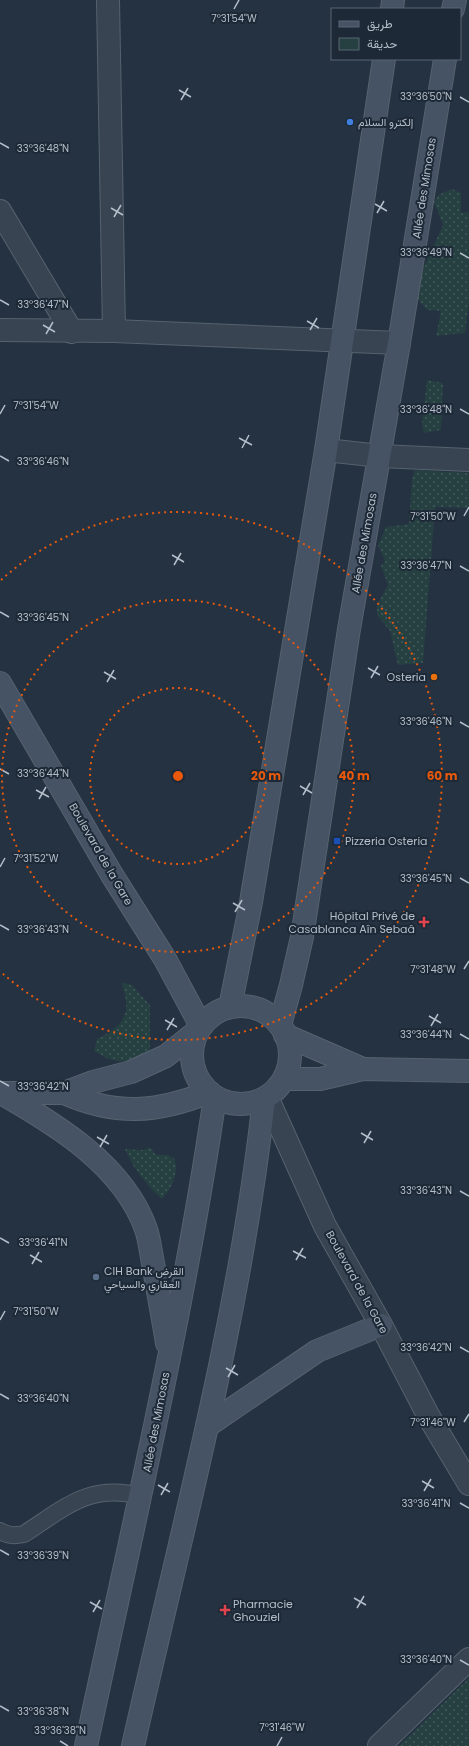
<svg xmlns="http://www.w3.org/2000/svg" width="469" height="1746" font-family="Poppins,Vazirmatn,sans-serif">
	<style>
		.green { fill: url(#green-dots) }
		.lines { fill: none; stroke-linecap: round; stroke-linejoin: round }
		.lane-casing { stroke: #56626e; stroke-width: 18 }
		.street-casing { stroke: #56626e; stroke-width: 24 }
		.secondary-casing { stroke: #56626e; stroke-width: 24 }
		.lane { stroke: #384451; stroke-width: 16 }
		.street { stroke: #384451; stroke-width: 22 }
		.secondary { stroke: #465364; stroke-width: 22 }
		.ticks { fill: none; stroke: #b5bfcb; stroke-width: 1.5 }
		.ring { fill: none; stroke: #e8590c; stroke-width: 2; stroke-dasharray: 2 4 }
		.shop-dot { fill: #3f7fe0; stroke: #1d2936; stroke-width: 1.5 }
		.food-dot { fill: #e8710a; stroke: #1d2936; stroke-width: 1.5 }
		.transit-dot { fill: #1a4fb4; stroke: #1d2936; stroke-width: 1.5 }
		.health-dot { fill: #e0444e; stroke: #1d2936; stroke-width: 1.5 }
		.service-dot { fill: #5c6f8a; stroke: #1d2936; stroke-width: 1.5 }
		.labels { text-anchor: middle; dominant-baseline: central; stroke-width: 4; stroke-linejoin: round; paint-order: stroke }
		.poi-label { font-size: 11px; fill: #b5bfcb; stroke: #1d2936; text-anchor: start }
		.street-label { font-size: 11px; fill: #b5bfcb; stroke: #1d2936 }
		.ticks-label { font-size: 10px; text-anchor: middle; fill: #b5bfcb; stroke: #1d2936; stroke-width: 4; stroke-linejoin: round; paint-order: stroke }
		.centre { fill: #e8590c; stroke: #1d2936; stroke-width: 2 }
		.ring-label { font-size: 12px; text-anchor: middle; font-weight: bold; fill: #e8590c; stroke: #1d2936; stroke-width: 4; stroke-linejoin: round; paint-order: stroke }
	</style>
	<defs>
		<pattern id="green-dots" width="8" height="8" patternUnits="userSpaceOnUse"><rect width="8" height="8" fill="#264042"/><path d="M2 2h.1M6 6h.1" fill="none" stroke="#435a5c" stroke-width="1.8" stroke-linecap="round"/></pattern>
	</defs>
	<rect width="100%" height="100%" fill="#243241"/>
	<!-- green -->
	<g class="green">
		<path d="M 452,189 L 461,193 L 461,213 L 469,212 L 469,302 L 465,333 L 436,336 L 441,311 L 427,310 L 416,297 L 423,269 L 443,225 L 434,202 L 438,195 Z"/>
		<path d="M 427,380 L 443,383 L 441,430 L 424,433 L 422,425 Z"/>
		<path d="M 415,470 L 469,473 L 469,508 L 435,507 L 423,663 L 398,665 L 390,631 L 377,615 L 377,605 L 388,585 L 381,566 L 385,561 L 378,545 L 386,527 L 409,524 L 412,479 Z"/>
		<path d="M 122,982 L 132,985 L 150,1005 L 150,1050 C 129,1066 115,1064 94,1051 L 97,1039 C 112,1032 129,1021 126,1001 C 125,994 123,989 122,982 Z"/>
		<path d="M 150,1147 L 156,1155 L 168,1155 L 175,1159 C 178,1176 173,1186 162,1199 C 148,1187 132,1167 125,1149 L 143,1150 Z"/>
		<path d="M 469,1678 L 469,1746 L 399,1746 Z"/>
	</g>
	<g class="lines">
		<!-- lane casing -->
		<g class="lane-casing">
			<path id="lane" d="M 0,1531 C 9,1536 14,1536 24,1534 C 66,1507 89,1483 141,1496"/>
		</g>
		<!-- street casing -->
		<g class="street-casing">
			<g id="street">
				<path d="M 108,0 L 114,331"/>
				<path d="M 0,211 L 72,332"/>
				<path d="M 0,330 L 114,331 L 399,343"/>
				<path d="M 326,450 L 380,456 L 469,460"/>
				<path d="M 267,1097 L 325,1226 L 381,1325 L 429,1417 L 469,1484"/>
				<path d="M 379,1746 L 469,1659"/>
			</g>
		</g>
		<!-- secondary casing -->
		<g class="secondary-casing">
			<g id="secondary">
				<path d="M 392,9 L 393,0"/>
				<path d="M 453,9 L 455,0"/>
				<path d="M 0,683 L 112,875 L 165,959 L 201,1026"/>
				<circle cx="241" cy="1055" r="49"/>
				<path d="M 230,1007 L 251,902 L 326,450 L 384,59"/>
				<path d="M 280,1025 L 291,985 L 302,937 L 349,629 L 399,343 L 445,59"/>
				<path d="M 285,1035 L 363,1069"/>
				<path d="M 284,1079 L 320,1079 L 363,1069 L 469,1071"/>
				<path d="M 1,1093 C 57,1125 123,1165 146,1229 C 150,1241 151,1255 154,1268 C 158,1293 163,1318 167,1343"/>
				<path d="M 3,1093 L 64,1093 L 93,1082 L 131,1072 L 166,1056 L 196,1032"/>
				<path d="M 64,1093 C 116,1116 157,1113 209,1092"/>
				<path d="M 207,1426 L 317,1351 L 381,1325"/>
				<path d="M 86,1746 C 132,1530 183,1315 215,1097"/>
				<path d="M 133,1746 C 181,1532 240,1318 264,1099"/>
			</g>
		</g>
		<!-- lane -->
		<use href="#lane" class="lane"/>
		<!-- street -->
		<use href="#street" class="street"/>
		<!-- secondary -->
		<use href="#secondary" class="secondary"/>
	</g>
	<!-- ticks -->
	<path class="ticks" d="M 234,9 L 239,0M 179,90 L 191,97M 460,97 L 469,102M 181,100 L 188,88M 0,143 L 9,148M 375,204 L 387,211M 111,208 L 123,215M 377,213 L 384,201M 114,217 L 121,205M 460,253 L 469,258M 0,300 L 9,305M 307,321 L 319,328M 43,325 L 55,332M 310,330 L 317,318M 46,334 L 53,322M 460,409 L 469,414M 0,414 L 5,405M 239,438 L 252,445M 242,448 L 249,435M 0,456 L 9,461M 464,516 L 469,507M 172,555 L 184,562M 174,565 L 181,553M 460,566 L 469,571M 0,612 L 9,617M 368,668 L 380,675M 104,672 L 116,679M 371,678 L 378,666M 107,682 L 114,670M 460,722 L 469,727M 0,769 L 9,774M 300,786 L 312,793M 36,790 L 49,797M 303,795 L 310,783M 39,799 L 46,787M 0,867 L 5,858M 460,878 L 469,883M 233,903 L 245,910M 235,912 L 242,900M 0,925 L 9,930M 464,969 L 469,961M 429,1016 L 441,1023M 165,1020 L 177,1027M 431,1026 L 438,1014M 167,1030 L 174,1018M 460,1034 L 469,1039M 0,1081 L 9,1086M 361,1133 L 373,1140M 97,1137 L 109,1144M 364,1143 L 371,1131M 100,1147 L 107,1135M 460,1191 L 469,1196M 0,1238 L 9,1243M 293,1251 L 306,1258M 30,1255 L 42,1262M 296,1260 L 303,1248M 32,1264 L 39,1252M 0,1320 L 5,1311M 460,1347 L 469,1352M 226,1368 L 238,1375M 228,1377 L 235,1365M 0,1394 L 9,1399M 464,1422 L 469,1414M 422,1481 L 434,1488M 158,1485 L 170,1492M 424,1491 L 431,1479M 161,1495 L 168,1483M 460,1503 L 469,1508M 0,1550 L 9,1555M 354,1598 L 366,1605M 90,1602 L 102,1609M 357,1608 L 364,1596M 93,1612 L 100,1600M 460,1660 L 469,1665M 0,1706 L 9,1711M 60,1741 L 68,1746M 277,1746 L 282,1737"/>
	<!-- distance rings -->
	<g class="ring">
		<circle cx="178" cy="776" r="88"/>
		<circle cx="178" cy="776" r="176"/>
		<path d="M1 580A264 264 0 1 1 1 972"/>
	</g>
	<!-- markers -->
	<circle class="shop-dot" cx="350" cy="122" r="4"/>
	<circle class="food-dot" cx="434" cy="677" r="4"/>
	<rect class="transit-dot" x="333" y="837" width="8" height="8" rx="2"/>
	<g class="health-dot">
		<path d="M422 916h4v4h4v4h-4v4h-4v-4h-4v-4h4z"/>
		<path d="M223 1604h4v4h4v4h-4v4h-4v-4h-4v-4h4z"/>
	</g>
	<circle class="service-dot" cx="96" cy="1277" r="4"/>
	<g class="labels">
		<!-- poi labels -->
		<g class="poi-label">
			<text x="358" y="122">إلكترو السلام</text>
			<text x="426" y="677" text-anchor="end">Osteria</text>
			<text x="345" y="841">Pizzeria Osteria</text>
			<text x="415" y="916" text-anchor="end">Hôpital Privé de<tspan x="415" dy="13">Casablanca Aîn Sebaâ</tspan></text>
			<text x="104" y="1271">CIH Bank القرض<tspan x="104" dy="13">العقاري والسياحي</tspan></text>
			<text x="233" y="1604">Pharmacie<tspan x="233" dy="13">Ghouziel</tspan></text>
		</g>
		<!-- street labels -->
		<g class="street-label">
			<text transform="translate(424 188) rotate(-81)">Allée des Mimosas</text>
			<text transform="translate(364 543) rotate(-80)">Allée des Mimosas</text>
			<text transform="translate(101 854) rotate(60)">Boulevard de la Gare</text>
			<text transform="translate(357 1282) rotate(61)">Boulevard de la Gare</text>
			<text transform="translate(156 1422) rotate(-79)">Allée des Mimosas</text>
		</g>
	</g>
	<g class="ticks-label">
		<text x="234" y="22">7°31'54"W</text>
		<text x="426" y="100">33°36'50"N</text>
		<text x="43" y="152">33°36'48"N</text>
		<text x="426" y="256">33°36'49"N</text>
		<text x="43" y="308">33°36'47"N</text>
		<text x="36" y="409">7°31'54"W</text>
		<text x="426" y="413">33°36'48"N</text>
		<text x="43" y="465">33°36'46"N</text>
		<text x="433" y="520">7°31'50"W</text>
		<text x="426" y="569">33°36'47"N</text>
		<text x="43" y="621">33°36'45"N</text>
		<text x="426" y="725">33°36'46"N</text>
		<text x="43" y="777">33°36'44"N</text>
		<text x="36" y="862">7°31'52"W</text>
		<text x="426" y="882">33°36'45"N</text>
		<text x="43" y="933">33°36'43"N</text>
		<text x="433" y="973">7°31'48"W</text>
		<text x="426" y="1038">33°36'44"N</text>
		<text x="43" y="1090">33°36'42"N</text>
		<text x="426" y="1194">33°36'43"N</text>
		<text x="43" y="1246">33°36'41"N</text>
		<text x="36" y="1315">7°31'50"W</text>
		<text x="426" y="1351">33°36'42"N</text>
		<text x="43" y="1402">33°36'40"N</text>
		<text x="433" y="1426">7°31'46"W</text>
		<text x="426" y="1507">33°36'41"N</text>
		<text x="43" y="1559">33°36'39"N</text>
		<text x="426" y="1663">33°36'40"N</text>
		<text x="43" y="1715">33°36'38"N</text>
		<text x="282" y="1731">7°31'46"W</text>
		<text x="60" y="1734">33°36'38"N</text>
	</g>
	<circle cx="178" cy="776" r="6" class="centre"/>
	<g class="ring-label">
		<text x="266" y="780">20 m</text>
		<text x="354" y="780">40 m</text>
		<text x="442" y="780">60 m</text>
	</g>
	<!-- legend -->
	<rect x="331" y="8" width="130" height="52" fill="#1d2936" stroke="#5a6572"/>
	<rect x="339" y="21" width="20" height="6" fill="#465364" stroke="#5a6572"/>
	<text x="367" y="28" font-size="12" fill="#b5bfcb">طريق</text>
	<rect x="339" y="38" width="20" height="12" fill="#264042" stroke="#5a6572"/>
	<text x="367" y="48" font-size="12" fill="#b5bfcb">حديقة</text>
</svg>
